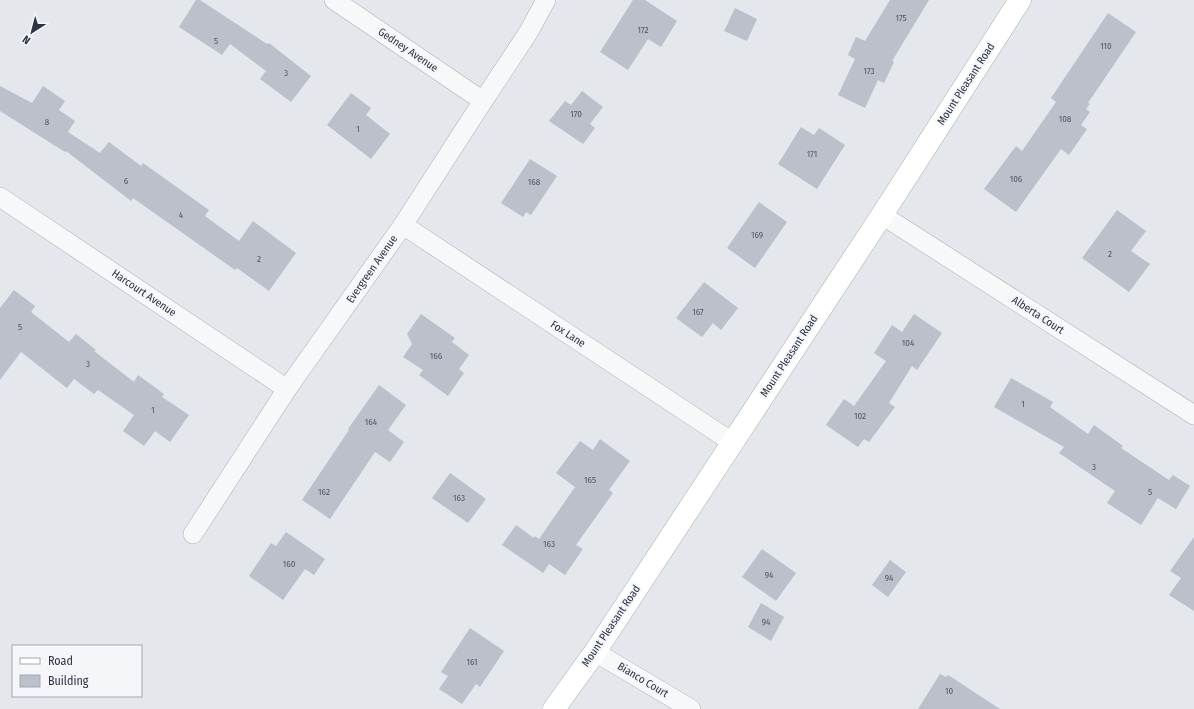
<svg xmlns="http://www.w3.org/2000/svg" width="1194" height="709" font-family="'Fira Sans Condensed',sans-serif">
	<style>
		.building { fill: #bbc0ca }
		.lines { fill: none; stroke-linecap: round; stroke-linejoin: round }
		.street-casing { stroke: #a9aeb7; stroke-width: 20 }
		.secondary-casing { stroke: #a9aeb7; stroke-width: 23 }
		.street { stroke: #f7f8fa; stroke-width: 19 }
		.secondary { stroke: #fff; stroke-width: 22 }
		.labels { text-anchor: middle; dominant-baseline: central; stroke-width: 4; stroke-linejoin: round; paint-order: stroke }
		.number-label { font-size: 9px; fill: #4f5766 }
		.street-label { font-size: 11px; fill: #2b3445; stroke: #f4f6f9 }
	</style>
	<rect width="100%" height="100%" fill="#e4e7ec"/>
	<!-- building -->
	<g class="building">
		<path d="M 196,0 L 200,0 L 267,44 L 269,43 L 311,76 L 291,102 L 260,79 L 266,71 L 230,44 L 222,55 L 179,27 Z"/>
		<path d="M 633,0 L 645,0 L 677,21 L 661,47 L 648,39 L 628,70 L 600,52 Z"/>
		<path d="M 890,0 L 929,0 L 892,61 L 894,62 L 884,83 L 878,80 L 865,108 L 838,95 L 855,59 L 848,55 L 856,37 L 865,41 Z"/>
		<path d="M 735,8 L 757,19 L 747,41 L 724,31 Z"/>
		<path d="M 1108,13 L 1136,32 L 1088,103 L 1090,104 L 1086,109 L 1090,112 L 1081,125 L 1087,129 L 1069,155 L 1061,149 L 1016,212 L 984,189 L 1016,146 L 1022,151 L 1056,102 L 1051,98 Z"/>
		<path d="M 0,86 L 32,103 L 43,86 L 65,101 L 59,110 L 75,121 L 68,132 L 100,153 L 109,142 L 141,166 L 143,163 L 209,210 L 205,216 L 239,241 L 253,221 L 296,253 L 269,291 L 237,268 L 235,270 L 133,198 L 131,201 L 66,151 L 65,152 L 0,111 Z"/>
		<path d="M 582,91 L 603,107 L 590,124 L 595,128 L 583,144 L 549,121 L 565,101 L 571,105 Z"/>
		<path d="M 351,93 L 371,108 L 366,115 L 390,134 L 371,159 L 327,125 Z"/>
		<path d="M 801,127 L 814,135 L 819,128 L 845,145 L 817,189 L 778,164 Z"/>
		<path d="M 530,159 L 557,176 L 531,215 L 526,212 L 523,217 L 501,203 Z"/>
		<path d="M 759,202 L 787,222 L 755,268 L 727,248 Z"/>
		<path d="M 1117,210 L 1146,231 L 1131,251 L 1150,264 L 1129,292 L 1082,258 Z"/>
		<path d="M 704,282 L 738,308 L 721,330 L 713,323 L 702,337 L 676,318 Z"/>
		<path d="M 14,290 L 35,306 L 31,312 L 69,342 L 76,334 L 96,350 L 94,351 L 134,382 L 138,375 L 164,394 L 162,397 L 189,415 L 170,442 L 155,431 L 144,446 L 123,431 L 134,415 L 98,390 L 94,394 L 74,379 L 67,388 L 21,352 L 0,380 L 0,308 Z"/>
		<path d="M 421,314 L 455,338 L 452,342 L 469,355 L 459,369 L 464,373 L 448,396 L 419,375 L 423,370 L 403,357 L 412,344 L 407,334 Z"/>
		<path d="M 914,314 L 942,333 L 917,370 L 912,366 L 889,403 L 895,407 L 869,442 L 864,439 L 858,447 L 826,425 L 844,399 L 854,406 L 886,361 L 874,353 L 892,325 L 902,332 Z"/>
		<path d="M 1011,378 L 1053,402 L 1050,407 L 1088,434 L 1094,425 L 1123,446 L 1121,448 L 1169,480 L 1173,475 L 1190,486 L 1176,509 L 1158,498 L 1141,525 L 1107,503 L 1115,491 L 1059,453 L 1064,447 L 994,407 Z"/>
		<path d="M 379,385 L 406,405 L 388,430 L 404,442 L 390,462 L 375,452 L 330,519 L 302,500 L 349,430 L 348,429 Z"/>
		<path d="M 600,439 L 630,461 L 609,490 L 613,493 L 576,545 L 583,549 L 565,575 L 549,564 L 543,573 L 502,545 L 516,525 L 534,538 L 535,536 L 539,539 L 575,487 L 556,473 L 580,441 L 593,450 Z"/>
		<path d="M 450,473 L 486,499 L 468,523 L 432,498 Z"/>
		<path d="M 286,532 L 325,559 L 314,575 L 305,569 L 283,600 L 249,576 L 271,543 L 276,546 Z"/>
		<path d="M 1194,537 L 1194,611 L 1169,595 L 1181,578 L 1170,571 Z"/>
		<path d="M 762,549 L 796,573 L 776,601 L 742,577 Z"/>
		<path d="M 890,560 L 906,572 L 888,597 L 872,585 Z"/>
		<path d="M 761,603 L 784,617 L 771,641 L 748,627 Z"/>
		<path d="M 470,628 L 504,651 L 480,687 L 476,684 L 462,704 L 439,689 L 448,676 L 441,672 Z"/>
		<path d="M 940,674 L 946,677 L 948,675 L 1000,709 L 918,709 Z"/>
	</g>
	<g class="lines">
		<!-- street casing -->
		<g class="street-casing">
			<g id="street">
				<path d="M 334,0 L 483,101"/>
				<path d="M 0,197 L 287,389"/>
				<path d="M 882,215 L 1194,415"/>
				<path d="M 403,225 L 732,442"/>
				<path d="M 193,534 L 287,389 L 403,225 L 483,101 L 528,33 L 546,0"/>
				<path d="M 595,652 L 691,709"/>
			</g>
		</g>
		<!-- secondary casing -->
		<g class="secondary-casing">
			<path id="secondary" d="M 554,709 L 595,652 L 882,215 L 1020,0"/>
		</g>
		<!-- street -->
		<use href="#street" class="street"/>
		<!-- secondary -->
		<use href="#secondary" class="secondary"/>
	</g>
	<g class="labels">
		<!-- number labels -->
		<g class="number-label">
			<text x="901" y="18">175</text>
			<text x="643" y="30">172</text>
			<text x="216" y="41">5</text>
			<text x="1106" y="46">110</text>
			<text x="869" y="71">173</text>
			<text x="286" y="73">3</text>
			<text x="576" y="114">170</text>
			<text x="1065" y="119">108</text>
			<text x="47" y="122">8</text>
			<text x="358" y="129">1</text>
			<text x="812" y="154">171</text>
			<text x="1016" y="179">106</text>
			<text x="126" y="181">6</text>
			<text x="534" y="182">168</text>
			<text x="181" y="215">4</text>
			<text x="757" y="235">169</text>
			<text x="1110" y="254">2</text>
			<text x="259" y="259">2</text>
			<text x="698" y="312">167</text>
			<text x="20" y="327">5</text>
			<text x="908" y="343">104</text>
			<text x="436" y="356">166</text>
			<text x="88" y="364">3</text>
			<text x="1023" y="404">1</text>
			<text x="153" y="410">1</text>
			<text x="860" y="416">102</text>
			<text x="371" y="422">164</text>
			<text x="1094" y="467">3</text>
			<text x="590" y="480">165</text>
			<text x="324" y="492">162</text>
			<text x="1150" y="492">5</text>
			<text x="459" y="498">163</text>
			<text x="549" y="544">163</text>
			<text x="289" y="564">160</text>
			<text x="769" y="575">94</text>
			<text x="889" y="578">94</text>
			<text x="766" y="622">94</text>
			<text x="472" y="662">161</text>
			<text x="949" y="691">10</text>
		</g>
		<!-- street labels -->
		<g class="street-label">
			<text transform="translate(408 50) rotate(34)">Gedney Avenue</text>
			<text transform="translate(966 84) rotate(-57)">Mount Pleasant Road</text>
			<text transform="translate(372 269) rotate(-55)">Evergreen Avenue</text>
			<text transform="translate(144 293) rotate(34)">Harcourt Avenue</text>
			<text transform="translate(1038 315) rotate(33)">Alberta Court</text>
			<text transform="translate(568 334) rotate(33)">Fox Lane</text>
			<text transform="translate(789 356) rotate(-57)">Mount Pleasant Road</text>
			<text transform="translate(611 626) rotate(-56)">Mount Pleasant Road</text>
			<text transform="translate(643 680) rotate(31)">Bianco Court</text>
		</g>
	</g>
	<!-- legend -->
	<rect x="12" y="645" width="130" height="52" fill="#f4f6f9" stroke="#a4a8b1"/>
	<rect x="20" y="658" width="20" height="6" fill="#ffffff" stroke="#a4a8b1"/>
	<text x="48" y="665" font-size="12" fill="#2b3445">Road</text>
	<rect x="20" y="675" width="20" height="12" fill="#bbc0ca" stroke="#a4a8b1"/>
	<text x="48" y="685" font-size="12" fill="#2b3445">Building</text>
	<!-- north arrow -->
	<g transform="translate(32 32) rotate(216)" stroke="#f4f6f9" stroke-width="3" paint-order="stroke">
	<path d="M0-3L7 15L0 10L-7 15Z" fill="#2b3445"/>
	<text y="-6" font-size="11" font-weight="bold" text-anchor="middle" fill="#2b3445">N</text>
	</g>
</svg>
